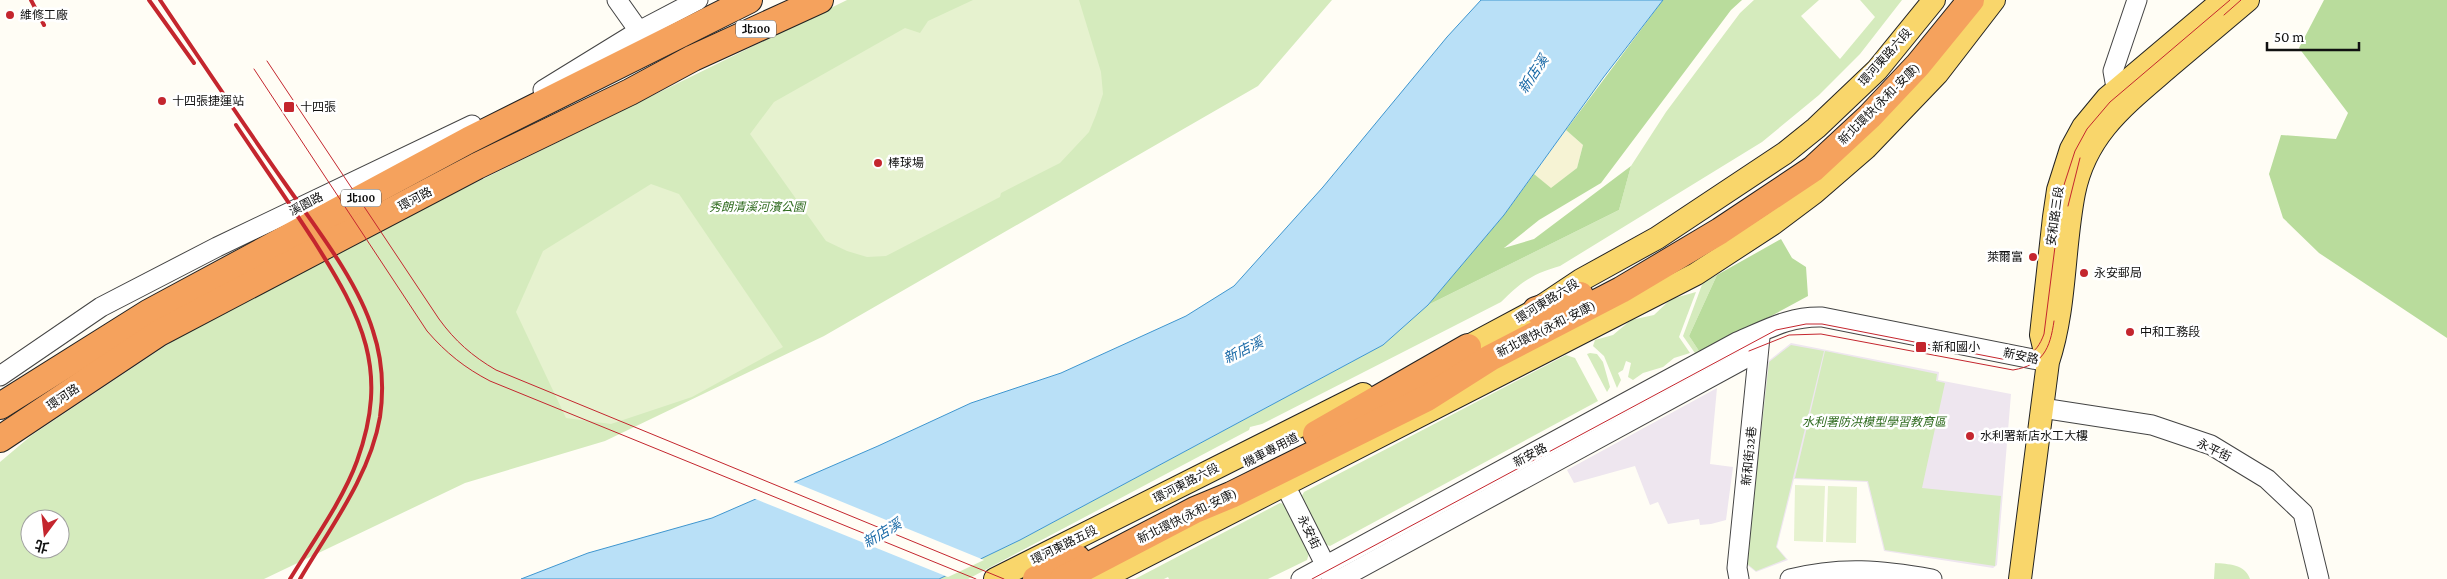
<svg xmlns="http://www.w3.org/2000/svg" width="2447" height="579" font-family="'Crimson Pro','Noto Sans TC',serif">
	<style>
		.industrial { fill: #eee6ef }
		.farmland { fill: #f6f3d4 }
		.green { fill: #d5ebbd; fill-rule: evenodd }
		.forest { fill: #b9dc9c }
		.pitch { fill: #e6f2cf }
		.water { fill: #b9e0f7; stroke: #3f96cf }
		.pier { fill: #fffdf5 }
		.lines { fill: none; stroke-linecap: round; stroke-linejoin: round }
		.minor-casing { stroke: #444; stroke-width: 21 }
		.major-casing { stroke: #222; stroke-width: 24 }
		.highway-casing { stroke: #222; stroke-width: 28 }
		.minor { stroke: #fff; stroke-width: 19 }
		.major { stroke: #f9d66b; stroke-width: 22 }
		.highway { stroke: #f5a25d; stroke-width: 26 }
		.tram { stroke: #c4262e; stroke-width: 1 }
		.rail { stroke: #c4262e; stroke-width: 4 }
		.poi-dot { fill: #c4262e; stroke: #fff; stroke-width: 2 }
		.labels { text-anchor: middle; dominant-baseline: central; stroke-width: 5; stroke-linejoin: round; paint-order: stroke }
		.shield { fill: #fff; stroke: #585858; stroke-width: 1 }
		.shield-label { font-size: 11px; font-weight: bold; fill: #111 }
		.poi-label { font-size: 12px; fill: #111; stroke: #fff; text-anchor: start }
		.street-label { font-size: 12px; fill: #111; stroke: #fff }
		.park-label { font-size: 12px; font-style: italic; fill: #2f6b1f; stroke: #fff }
		.water-label { font-size: 14px; font-style: italic; fill: #1768a6; stroke: #fff }
	</style>
	<rect width="100%" height="100%" fill="#fffdf5"/>
	<!-- industrial -->
	<g class="industrial">
		<path d="M 1791,343 L 1939,372 L 1938,380 L 2011,394 L 1997,565 L 1993,568 L 1884,551 L 1867,482 L 1794,479 L 1777,547 L 1788,560 L 1756,572 L 1746,564 L 1767,362 Z"/>
		<path d="M 1717,388 L 1710,464 L 1733,467 L 1726,520 L 1711,524 L 1700,525 L 1699,519 L 1668,524 L 1658,502 L 1650,505 L 1635,466 L 1574,483 L 1567,470 Z"/>
	</g>
	<!-- farmland -->
	<path class="farmland" d="M 1566,130 L 1583,145 L 1577,168 L 1551,189 L 1534,174 Z"/>
	<!-- green -->
	<g class="green">
		<path d="M 847,0 L 1332,0 L 1258,86 L 824,336 L 605,441 L 465,483 L 264,579 L 0,579 L 0,462 L 32,435 L 225,306 ZM 30,519 L 60,519 L 60,549 L 30,549 Z"/>
		<path d="M 1754,0 L 1819,0 L 1801,16 L 1840,59 L 1875,17 L 1860,0 L 1902,0 L 1860,54 L 1819,95 L 1762,142 L 1560,266 C 1532,274 1521,282 1501,302 L 1262,424 L 1250,427 L 1249,430 L 968,579 L 939,579 L 1020,540 L 1383,345 L 1428,305 L 1619,210 L 1631,166 L 1666,112 L 1740,13 Z"/>
		<path d="M 1717,275 L 1689,336 L 1701,354 L 1697,356 L 1683,336 L 1703,282 Z"/>
		<path d="M 1696,292 L 1679,337 L 1690,353 L 1674,358 L 1663,367 L 1643,373 L 1633,380 L 1628,377 L 1631,363 L 1626,361 L 1623,370 L 1618,373 L 1621,380 L 1617,388 L 1604,356 L 1593,346 L 1595,340 L 1613,335 L 1631,320 L 1654,315 L 1671,299 Z"/>
		<path d="M 1791,345 L 1824,351 L 1776,547 L 1786,559 L 1756,571 L 1746,563 L 1769,362 Z"/>
		<path d="M 1825,351 L 1937,374 L 1936,381 L 1945,383 L 1922,488 L 2001,496 L 1995,566 L 1885,550 L 1868,481 L 1795,478 Z"/>
		<path d="M 1590,353 L 1597,354 L 1603,362 L 1610,387 L 1607,392 L 1587,354 Z"/>
		<path d="M 1566,355 L 1575,358 L 1598,401 L 1330,546 L 1321,543 L 1299,501 L 1304,492 Z"/>
		<path d="M 1280,503 L 1288,505 L 1310,550 L 1307,560 L 1268,579 L 1169,579 L 1168,577 L 1164,579 L 1135,579 Z"/>
		<path d="M 2215,563 C 2228,564 2245,564 2250,579 L 2214,579 Z"/>
	</g>
	<!-- forest -->
	<g class="forest">
		<path d="M 1663,0 L 1742,0 L 1731,10 L 1601,183 L 1539,220 L 1504,248 L 1534,239 L 1631,166 L 1619,210 L 1428,305 L 1504,215 L 1534,174 L 1551,188 L 1577,168 L 1583,145 L 1566,130 Z"/>
		<path d="M 2324,0 L 2447,0 L 2447,338 L 2319,253 L 2283,218 L 2269,174 L 2281,135 L 2336,139 L 2348,113 L 2299,48 Z"/>
		<path d="M 1781,239 L 1792,258 L 1806,267 L 1808,296 L 1701,354 L 1689,336 L 1717,275 Z"/>
	</g>
	<!-- pitch -->
	<g class="pitch">
		<path d="M 973,0 L 1079,0 L 1101,72 L 1103,94 L 1096,115 L 1089,132 L 1060,163 L 1001,193 L 1000,197 L 886,256 L 867,257 L 847,251 L 826,241 L 750,134 L 774,102 L 905,28 L 920,33 L 928,21 Z"/>
		<path d="M 651,184 L 679,194 L 783,347 L 692,397 L 611,424 L 566,418 L 516,312 L 543,251 Z"/>
		<path d="M 1795,485 L 1825,486 L 1823,542 L 1794,541 Z"/>
		<path d="M 1828,486 L 1857,487 L 1856,543 L 1826,542 Z"/>
	</g>
	<!-- water -->
	<path class="water" d="M 1481,0 L 1663,0 L 1603,78 L 1504,215 L 1428,305 L 1383,345 L 1020,540 L 939,579 L 521,579 L 588,553 L 712,518 L 878,446 L 971,403 L 1061,373 L 1186,316 L 1234,286 L 1323,187 L 1447,37 Z"/>
	<!-- pier -->
	<path class="pier" d="M 791,481 L 984,560 L 948,577 L 753,498 Z"/>
	<g class="lines">
		<!-- minor casing -->
		<g class="minor-casing">
			<g id="minor">
				<path d="M 617,0 L 639,31"/>
				<path d="M 543,90 L 639,31 L 698,0"/>
				<path d="M 2127,98 L 2115,82 L 2113,71 L 2137,0"/>
				<path d="M 0,376 L 101,307 L 217,247 L 472,125"/>
				<path d="M 2042,408 L 2152,425 L 2211,445 L 2267,479 L 2303,513 L 2319,579"/>
				<path d="M 1285,485 L 1331,576"/>
				<path d="M 1301,579 L 1737,342 C 1766,330 1789,316 1822,317 L 2048,362"/>
				<path d="M 1340,579 L 1746,358 L 1760,333"/>
				<path d="M 1739,579 L 1737,568 L 1760,337"/>
				<path d="M 1790,579 C 1841,566 1882,570 1932,579"/>
			</g>
		</g>
		<!-- major casing -->
		<g class="major-casing">
			<g id="major">
				<path d="M 1452,355 L 1536,310 L 1581,280 L 1657,238 L 1785,153 L 1816,128 L 1877,70 L 1934,0"/>
				<path d="M 2046,356 L 2041,335 L 2054,217 L 2058,190 L 2071,149 L 2083,127 L 2107,98 L 2223,0"/>
				<path d="M 995,579 L 1363,394"/>
				<path d="M 1101,579 L 1696,274 L 1774,223 L 1814,193 L 1866,148 L 1937,74 L 1994,0"/>
				<path d="M 2020,579 L 2048,362 C 2066,308 2063,249 2074,193 C 2086,133 2126,104 2170,66 C 2196,44 2222,22 2248,0"/>
			</g>
		</g>
		<!-- highway casing -->
		<g class="highway-casing">
			<g id="highway">
				<path d="M 1536,310 L 1580,295"/>
				<path d="M 0,406 L 148,313 L 469,140 L 749,0"/>
				<path d="M 1316,434 L 1468,347"/>
				<path d="M 0,439 L 159,333 L 477,166 L 630,92 L 693,58 L 820,0"/>
				<path d="M 1036,579 L 1077,558"/>
				<path d="M 1063,579 L 1195,510 L 1231,495 L 1427,398 L 1490,358 L 1621,290 L 1720,231 L 1813,169 L 1869,117 L 1918,65 L 1971,0"/>
			</g>
		</g>
		<!-- minor -->
		<use href="#minor" class="minor"/>
		<!-- major -->
		<use href="#major" class="major"/>
		<!-- highway -->
		<use href="#highway" class="highway"/>
		<!-- tram -->
		<g class="tram">
			<path d="M 2224,15 L 2241,0"/>
			<path d="M 267,61 L 439,319 C 455,341 472,356 496,370 L 1004,579"/>
			<path d="M 254,69 L 427,331 C 446,353 465,368 490,381 L 976,579"/>
			<path d="M 2068,206 L 2080,158"/>
			<path d="M 1749,351 L 1789,335 L 1821,334 L 2013,370 C 2043,365 2050,349 2054,321"/>
			<path d="M 1312,579 L 1776,330 L 1806,324 L 1822,324 L 2002,359 C 2024,360 2036,356 2044,334 L 2062,191 L 2075,151 L 2087,129 L 2110,102 L 2230,0"/>
		</g>
		<!-- rail -->
		<g class="rail">
			<path d="M 31,0 L 44,25"/>
			<path d="M 149,0 L 194,63"/>
			<path d="M 160,0 C 201,61 242,122 284,182 C 314,225 358,281 373,331 C 382,358 384,389 380,417 C 370,476 330,528 300,579"/>
			<path d="M 236,125 C 262,164 289,202 314,241 C 362,317 390,370 357,461 C 343,500 312,543 290,579"/>
		</g>
	</g>
	<!-- markers -->
	<g class="poi-dot">
		<circle cx="10" cy="15" r="5"/>
		<circle cx="162" cy="101" r="5"/>
		<rect x="283" y="101" width="12" height="12" rx="2.5"/>
		<circle cx="878" cy="163" r="5"/>
		<circle cx="2033" cy="257" r="5"/>
		<circle cx="2084" cy="273" r="5"/>
		<circle cx="2130" cy="332" r="5"/>
		<rect x="1915" y="341" width="12" height="12" rx="2.5"/>
		<circle cx="1970" cy="436" r="5"/>
	</g>
	<g class="labels">
		<!-- shield labels -->
		<g class="shield">
			<rect x="736" y="20.5" width="40" height="17" rx="4"/>
			<rect x="341" y="189.5" width="40" height="17" rx="4"/>
		</g>
		<g class="shield-label">
			<text x="756" y="29">北100</text>
			<text x="361" y="198">北100</text>
		</g>
		<!-- poi labels -->
		<g class="poi-label">
			<text x="20" y="15">維修工廠</text>
			<text x="172" y="101">十四張捷運站</text>
			<text x="300" y="107">十四張</text>
			<text x="888" y="163">棒球場</text>
			<text x="2023" y="257" text-anchor="end">萊爾富</text>
			<text x="2094" y="273">永安郵局</text>
			<text x="2140" y="332">中和工務段</text>
			<text x="1932" y="347">新和國小</text>
			<text x="1980" y="436">水利署新店水工大樓</text>
		</g>
		<!-- street labels -->
		<g class="street-label">
			<text transform="translate(1885 57) rotate(-48)">環河東路六段</text>
			<text transform="translate(1879 104) rotate(-45)">新北環快(永和-安康)</text>
			<text transform="translate(415 199) rotate(-28)">環河路</text>
			<text transform="translate(306 204) rotate(-27)">溪園路</text>
			<text transform="translate(2055 216) rotate(-82)">安和路三段</text>
			<text transform="translate(1547 301) rotate(-32)">環河東路六段</text>
			<text transform="translate(1546 329) rotate(-27)">新北環快(永和-安康)</text>
			<text transform="translate(2021 356) rotate(12)">新安路</text>
			<text transform="translate(63 397) rotate(-34)">環河路</text>
			<text transform="translate(1271 450) rotate(-27)">機車專用道</text>
			<text transform="translate(2214 450) rotate(26)">永平街</text>
			<text transform="translate(1530 455) rotate(-28)">新安路</text>
			<text transform="translate(1749 456) rotate(-84)">新和街32巷</text>
			<text transform="translate(1186 483) rotate(-27)">環河東路六段</text>
			<text transform="translate(1187 516) rotate(-26)">新北環快(永和-安康)</text>
			<text transform="translate(1309 532) rotate(64)">永安街</text>
			<text transform="translate(1064 545) rotate(-26)">環河東路五段</text>
		</g>
		<!-- park labels -->
		<g class="park-label">
			<text x="757" y="207">秀朗清溪河濱公園</text>
			<text x="1874" y="422">水利署防洪模型學習教育區</text>
		</g>
		<!-- water labels -->
		<g class="water-label">
			<text transform="translate(1533 74) rotate(-56)">新店溪</text>
			<text transform="translate(1243 350) rotate(-26)">新店溪</text>
			<text transform="translate(882 533) rotate(-31)">新店溪</text>
		</g>
	</g>
	<!-- north arrow -->
	<g transform="translate(45 534) rotate(195)"><circle r="24" fill="#ffffff" stroke="#a0a0a0"/>
	<path d="M0-4L9 19L0 12L-9 19Z" fill="#c4262e"/>
	<text y="-8" font-size="14" font-weight="bold" text-anchor="middle" fill="#111111">北</text>
	</g>
	<!-- scale -->
	<path d="M2267 42v8h92v-8" fill="none" stroke="#111111" stroke-width="2.5"/>
	<text x="2274" y="42" font-size="15" fill="#111111" stroke="#ffffff" stroke-width="4" paint-order="stroke">50 m</text>
</svg>
